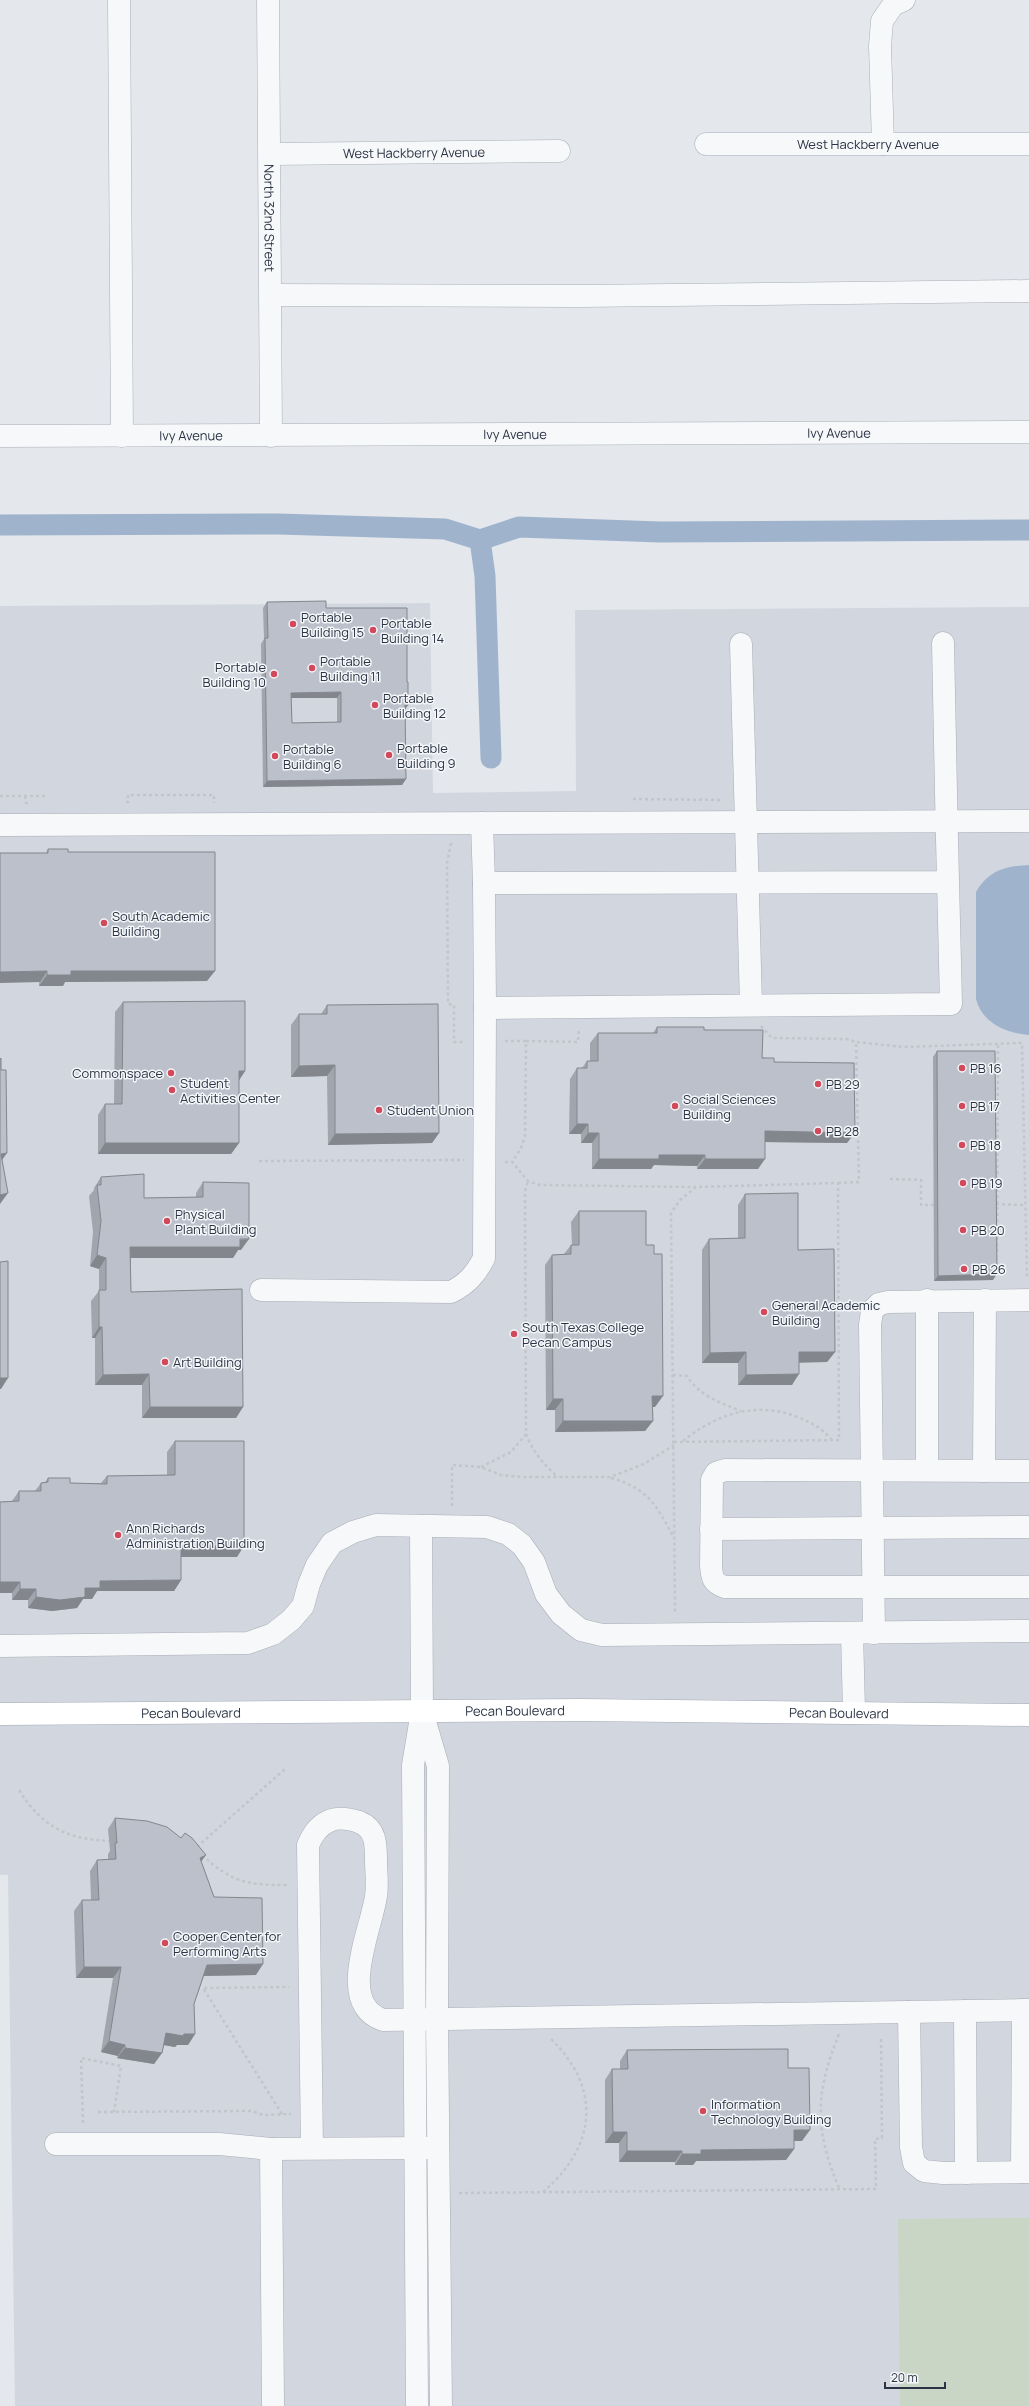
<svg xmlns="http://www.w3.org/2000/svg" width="1029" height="2406" font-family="Manrope,sans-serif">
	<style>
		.built { fill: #d2d6de }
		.green { fill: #c9d6c5 }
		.water { fill: #9fb4cc }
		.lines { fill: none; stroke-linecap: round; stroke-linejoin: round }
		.canal { stroke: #9fb4cc; stroke-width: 21 }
		.minor-casing { stroke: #a9aeb7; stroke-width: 23 }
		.major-casing { stroke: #a3abb8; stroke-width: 23 }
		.path { stroke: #c2c5cb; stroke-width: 2.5; stroke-dasharray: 3 3; stroke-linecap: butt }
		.minor { stroke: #f7f8fa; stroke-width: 22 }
		.major { stroke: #fff; stroke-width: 22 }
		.wall { fill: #a1a5ae; fill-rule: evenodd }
		.shaded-wall { fill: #83868d }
		.building { fill: #bbc0ca; stroke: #83868d; fill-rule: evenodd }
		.poi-dot { fill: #d1495b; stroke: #f4f6f9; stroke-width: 1.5 }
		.labels { text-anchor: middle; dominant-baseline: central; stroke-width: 3; stroke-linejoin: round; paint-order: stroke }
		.street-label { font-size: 13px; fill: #2b3445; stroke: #f4f6f9 }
		.poi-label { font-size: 13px; fill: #2b3445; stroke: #f4f6f9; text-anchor: start }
	</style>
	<rect width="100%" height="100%" fill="#e4e7ec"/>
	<!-- built -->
	<path class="built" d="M 430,603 L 433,793 L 576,791 L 575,610 L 1029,607 L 1029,2406 L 15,2406 L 8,1875 L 0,1875 L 0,606 Z"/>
	<!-- green -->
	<path class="green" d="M 1029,2218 L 1029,2406 L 900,2406 L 898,2219 Z"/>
	<!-- water -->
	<path class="water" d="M 1029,865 L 1029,1035 C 1006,1033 982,1023 976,999 L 976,892 C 988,871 1005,866 1029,865 Z"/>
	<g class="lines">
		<!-- canal -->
		<g class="canal">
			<path d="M 0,525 L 278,524 L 445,529 L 480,540"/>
			<path d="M 491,758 L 485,576 L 480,540 L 519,527 L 660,532 L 1029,530"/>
		</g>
		<!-- minor casing -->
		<g class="minor-casing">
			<g id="minor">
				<path d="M 119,0 L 122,436"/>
				<path id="s1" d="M 268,0 L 271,436"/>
				<path id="s2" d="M 706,144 L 1029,144"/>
				<path d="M 883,144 L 880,46 L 882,21 L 893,5 L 904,0"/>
				<path id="s3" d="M 270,154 L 559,151"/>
				<path d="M 271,295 L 579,296 L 1029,291"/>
				<path id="s4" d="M 0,436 L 1029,432"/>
				<path d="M 943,643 C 945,763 948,884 951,1004 L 485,1008 L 484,883 L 948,882"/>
				<path d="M 741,644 L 751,1004"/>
				<path d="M 482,823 L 484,883"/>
				<path d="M 0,825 L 1029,821"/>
				<path d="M 261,1290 L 451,1292 C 467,1284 476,1274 484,1258 L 485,1008"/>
				<path d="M 927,1300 L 927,1470"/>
				<path d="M 984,1471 L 985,1300"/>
				<path d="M 1029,1471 L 725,1470 L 716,1473 L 712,1480 L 711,1566 C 712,1578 713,1583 725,1587 L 1029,1587"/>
				<path d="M 711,1529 L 1029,1527"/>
				<path d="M 852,1633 L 854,1711"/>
				<path d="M 874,1633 L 870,1325 L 872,1311 L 879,1304 L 888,1302 L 1029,1300"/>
				<path d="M 0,1646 L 248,1643 L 273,1634 L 291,1620 L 303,1606 L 309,1584 L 317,1565 L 332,1543 L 353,1532 L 376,1525 L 487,1527 L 508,1534 L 522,1545 L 534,1562 L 546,1594 L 561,1614 L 581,1630 L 602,1635 L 1029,1631"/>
				<path d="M 423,1715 L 438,1766 L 437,2020 L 441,2406"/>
				<path d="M 965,2011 L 966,2173"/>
				<path d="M 909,2012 L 911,2147 L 914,2163 L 924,2171 L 943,2173 L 1029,2172"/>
				<path d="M 56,2144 L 219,2144 L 271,2149 L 429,2148"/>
				<path d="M 312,2148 L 308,1845 C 313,1834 318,1826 329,1821 C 338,1817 350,1819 359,1822 C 376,1829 376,1844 376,1860 C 376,1872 378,1885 376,1896 C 371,1931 336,2003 383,2020 L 1029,2010"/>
				<path d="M 271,2149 L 273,2406"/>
				<path d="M 1022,2172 L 1023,2010"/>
				<path d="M 417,2406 L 413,1765 L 422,1711 L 421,1526"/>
			</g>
		</g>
		<!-- major casing -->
		<g class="major-casing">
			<g id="major">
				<path id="s5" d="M 0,1714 L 581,1710 L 1029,1715"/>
			</g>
		</g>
		<!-- path -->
		<g class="path">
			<path d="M 0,796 L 47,796"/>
			<path d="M 25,796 L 26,803 L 28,803"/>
			<path d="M 633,799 L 723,800"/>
			<path d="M 126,802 L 128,802 L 128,795 L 214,795 L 214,803"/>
			<path d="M 451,843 L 447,863 L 448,1004 L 454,1005 L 454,1042 L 464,1042"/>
			<path d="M 761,1026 L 772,1038 L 847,1039 L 856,1042"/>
			<path d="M 505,1041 L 526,1041 L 525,1136 L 521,1148 L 512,1162"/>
			<path d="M 526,1041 L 578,1042 L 579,1028"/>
			<path d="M 259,1161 L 464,1160"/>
			<path d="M 505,1162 L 512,1162 L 528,1181 L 540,1185 L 695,1187"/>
			<path d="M 890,1179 L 921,1180 L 921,1205 L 935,1205"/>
			<path d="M 838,1183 L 859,1182 L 856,1042 L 903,1047 L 1022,1043 L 1027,1279"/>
			<path d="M 996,1204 L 1024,1205"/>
			<path d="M 997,1252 L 998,1044"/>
			<path d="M 838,1307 L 852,1306"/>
			<path d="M 673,1375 L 687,1376 C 698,1395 721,1403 741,1411"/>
			<path d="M 526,1434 C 533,1452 544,1465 558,1477"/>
			<path d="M 683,1441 C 715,1415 754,1401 795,1416 C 810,1422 821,1427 831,1439"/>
			<path d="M 674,1442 L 839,1440 L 838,1183 L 696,1187 L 680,1200 L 671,1213 L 675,1613"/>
			<path d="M 481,1467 L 511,1452 L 526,1434 L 525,1191 L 528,1181"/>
			<path d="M 611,1478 C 648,1488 657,1506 674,1538"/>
			<path d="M 452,1506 L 452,1465 L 481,1467 L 501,1475 L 522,1477 L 610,1477 L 644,1464 L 674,1445"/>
			<path d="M 19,1790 C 42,1827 68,1840 112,1841"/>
			<path d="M 197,1847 L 286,1768"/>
			<path d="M 202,1855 C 233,1883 247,1885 288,1885"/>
			<path d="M 839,2034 C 815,2093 814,2131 840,2190"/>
			<path d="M 98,2112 L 252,2111 L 263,2115 L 291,2114"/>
			<path d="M 282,2114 L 203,1988 L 289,1987"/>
			<path d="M 83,2123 L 81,2058 L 121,2066 L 114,2112"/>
			<path d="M 543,2192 C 597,2146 602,2088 550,2038"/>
			<path d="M 459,2193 L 876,2189 L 875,2139 L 882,2138 L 881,2038"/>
		</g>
		<!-- minor -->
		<use href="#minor" class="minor"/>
		<!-- major -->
		<use href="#major" class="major"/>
	</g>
	<!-- wall -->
	<g class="wall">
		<path d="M 267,602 L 326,608 L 406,779 L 402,785 L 263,787 L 261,644 L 264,639 L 263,608 ZM 291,698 L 337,698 L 337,722 L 292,723 Z"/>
		<path d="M 48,849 L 68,852 L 207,981 L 65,982 L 63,986 L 39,986 L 46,853 Z"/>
		<path d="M 123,1002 L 245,1071 L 239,1080 L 239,1143 L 231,1154 L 98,1154 L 98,1115 L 105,1104 L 114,1104 L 115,1012 Z"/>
		<path d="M 327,1005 L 439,1133 L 432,1143 L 328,1145 L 327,1076 L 291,1077 L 291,1025 L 299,1014 L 321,1014 Z"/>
		<path d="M 657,1027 L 704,1030 L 774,1062 L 847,1143 L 765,1142 L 758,1169 L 697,1169 L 697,1166 L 654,1165 L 651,1169 L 592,1169 L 592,1143 L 581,1143 L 581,1134 L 569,1134 L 570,1079 L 577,1068 L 582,1068 L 587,1061 L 590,1061 L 590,1043 L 598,1033 L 653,1033 Z"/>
		<path d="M 937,1051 L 993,1280 L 934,1281 L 933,1057 Z"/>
		<path d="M 101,1177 L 144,1198 L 196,1197 L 196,1193 L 203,1182 L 241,1250 L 238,1250 L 233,1258 L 131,1258 L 131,1292 L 243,1407 L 236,1418 L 142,1418 L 142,1385 L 95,1385 L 95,1338 L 92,1338 L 91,1301 L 99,1291 L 99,1269 L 90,1266 L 93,1232 L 89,1196 L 94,1190 L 94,1188 Z"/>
		<path d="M 745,1194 L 798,1250 L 835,1352 L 827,1362 L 799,1362 L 792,1385 L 738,1385 L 738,1363 L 702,1363 L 702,1250 L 709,1239 L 738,1238 L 738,1205 Z"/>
		<path d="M 579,1211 L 646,1245 L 655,1407 L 653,1407 L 653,1421 L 645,1431 L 555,1432 L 555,1410 L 546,1410 L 545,1265 L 552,1255 L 564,1254 L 571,1245 L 572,1245 L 571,1222 Z"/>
		<path d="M 175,1441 L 237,1557 L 181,1557 L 181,1580 L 174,1591 L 97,1591 L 92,1599 L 83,1599 L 77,1608 L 52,1611 L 28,1608 L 28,1600 L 12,1600 L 12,1593 L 0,1593 L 0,1502 L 12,1501 L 19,1491 L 35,1491 L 41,1483 L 45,1482 L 48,1478 L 70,1483 L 101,1483 L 107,1476 L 167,1475 L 167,1452 Z"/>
		<path d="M 115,1818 L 201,1861 L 214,1897 L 256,1975 L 204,1976 L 194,2004 L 195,2034 L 188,2045 L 177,2045 L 175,2047 L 164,2045 L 162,2053 L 154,2064 L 117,2058 L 118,2056 L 101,2052 L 113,1978 L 76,1978 L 74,1911 L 82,1900 L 91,1900 L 90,1871 L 97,1860 L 108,1860 L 108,1854 L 110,1851 L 108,1829 Z"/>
		<path d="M 627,2050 L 788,2068 L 802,2141 L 794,2141 L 794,2149 L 786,2160 L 696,2161 L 693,2165 L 675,2165 L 675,2162 L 619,2162 L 619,2143 L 605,2143 L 605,2080 L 612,2069 L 620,2069 L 620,2061 Z"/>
	</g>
	<!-- shaded-wall -->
	<g class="shaded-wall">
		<path d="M 341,692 L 337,698 L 287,698 L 291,693 Z"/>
		<path d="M 405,705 L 408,705 L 404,711 Z"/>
		<path d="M 406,779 L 402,785 L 263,787 L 267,781 Z"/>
		<path d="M 47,971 L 40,982 L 0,983 L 0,972 Z"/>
		<path d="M 71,971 L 215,971 L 207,981 L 65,982 L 63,986 L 39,986 L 47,975 Z"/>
		<path d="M 335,1065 L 327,1076 L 291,1077 L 299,1066 Z"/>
		<path d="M 239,1071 L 245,1071 L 238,1082 Z"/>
		<path d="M 577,1124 L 588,1124 L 581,1134 L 569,1134 Z"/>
		<path d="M 765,1131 L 855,1133 L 847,1143 L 758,1142 Z"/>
		<path d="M 439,1133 L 432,1143 L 328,1145 L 335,1134 Z"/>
		<path d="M 588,1133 L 599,1133 L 592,1143 L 581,1143 Z"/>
		<path d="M 105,1143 L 239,1143 L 231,1154 L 98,1154 Z"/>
		<path d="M 7,1153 L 0,1163 L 1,1154 Z"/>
		<path d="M 659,1155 L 705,1155 L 697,1166 L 654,1165 L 651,1169 L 592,1169 L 599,1159 Z"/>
		<path d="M 705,1159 L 765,1159 L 758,1169 L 697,1169 Z"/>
		<path d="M 8,1193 L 0,1204 L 0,1195 Z"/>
		<path d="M 249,1239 L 241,1250 L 238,1250 L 233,1258 L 123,1258 L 130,1247 Z"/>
		<path d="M 97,1255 L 106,1258 L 99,1269 L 90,1266 Z"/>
		<path d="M 997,1274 L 993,1280 L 934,1281 L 938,1276 Z"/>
		<path d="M 99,1327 L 102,1327 L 95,1338 L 92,1338 Z"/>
		<path d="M 746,1352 L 738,1363 L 702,1363 L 710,1353 Z"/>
		<path d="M 799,1352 L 835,1352 L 827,1362 L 791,1363 Z"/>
		<path d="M 149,1374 L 142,1385 L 95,1385 L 103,1375 Z"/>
		<path d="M 799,1374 L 792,1385 L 738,1385 L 746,1375 Z"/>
		<path d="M 0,1378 L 8,1378 L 1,1389 L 0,1389 Z"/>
		<path d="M 652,1396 L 663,1396 L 655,1407 L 645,1407 Z"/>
		<path d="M 553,1399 L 563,1399 L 555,1410 L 546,1410 Z"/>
		<path d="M 150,1407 L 243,1407 L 236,1418 L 142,1418 Z"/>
		<path d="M 563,1421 L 653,1421 L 645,1431 L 555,1432 Z"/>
		<path d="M 181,1546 L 244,1546 L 237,1557 L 174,1557 Z"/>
		<path d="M 181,1580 L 174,1591 L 97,1591 L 92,1599 L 83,1599 L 77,1608 L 52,1611 L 28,1608 L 36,1597 L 85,1588 L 100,1581 Z"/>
		<path d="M 0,1582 L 20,1582 L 12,1593 L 0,1593 Z"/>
		<path d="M 20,1589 L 36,1589 L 28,1600 L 12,1600 Z"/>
		<path d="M 206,1855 L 198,1866 L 200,1858 Z"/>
		<path d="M 263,1964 L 256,1975 L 200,1976 L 207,1965 Z"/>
		<path d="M 84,1967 L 121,1967 L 113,1978 L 76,1978 Z"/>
		<path d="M 166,2033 L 184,2034 L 195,2034 L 188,2045 L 177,2045 L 175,2047 L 158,2044 Z"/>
		<path d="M 109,2041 L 125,2045 L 118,2056 L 101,2052 Z"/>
		<path d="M 125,2048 L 162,2053 L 154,2064 L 117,2058 Z"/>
		<path d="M 794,2130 L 810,2130 L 802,2141 L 786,2141 Z"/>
		<path d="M 613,2132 L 627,2132 L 619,2143 L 605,2143 Z"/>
		<path d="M 794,2149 L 786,2160 L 696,2161 L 693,2165 L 675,2165 L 682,2154 L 701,2150 Z"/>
		<path d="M 627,2151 L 682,2151 L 675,2162 L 619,2162 Z"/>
	</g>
	<!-- building -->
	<g class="building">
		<path d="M 326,601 L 326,608 L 407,608 L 407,682 L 408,682 L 408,705 L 405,705 L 406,779 L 267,781 L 265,638 L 268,638 L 267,602 ZM 341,692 L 341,722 L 292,723 L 291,693 Z"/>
		<path d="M 48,849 L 68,849 L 68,852 L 215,852 L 215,971 L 71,971 L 71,975 L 47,975 L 47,971 L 0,972 L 0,853 L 48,853 Z"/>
		<path d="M 245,1001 L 245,1071 L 239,1071 L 239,1143 L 105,1143 L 105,1104 L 122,1104 L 123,1002 Z"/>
		<path d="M 438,1004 L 439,1133 L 335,1134 L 335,1065 L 299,1066 L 299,1014 L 327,1014 L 327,1005 Z"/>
		<path d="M 657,1027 L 704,1027 L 704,1030 L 763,1030 L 762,1058 L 774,1058 L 774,1062 L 854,1063 L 855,1133 L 765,1131 L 765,1159 L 705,1159 L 705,1155 L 659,1155 L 659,1159 L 599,1159 L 599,1133 L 588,1133 L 588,1124 L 577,1124 L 577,1068 L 587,1068 L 587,1061 L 598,1061 L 598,1033 L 657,1033 Z"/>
		<path d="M 937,1051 L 995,1051 L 997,1274 L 938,1276 Z"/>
		<path d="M 1,1058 L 1,1070 L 6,1070 L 7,1153 L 1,1154 L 8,1193 L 0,1195 L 0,1059 Z"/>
		<path d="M 144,1174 L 144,1198 L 203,1197 L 203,1182 L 249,1183 L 249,1239 L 240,1239 L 240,1247 L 130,1247 L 131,1292 L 242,1289 L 243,1407 L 150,1407 L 149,1374 L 103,1375 L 102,1327 L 99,1327 L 99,1290 L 106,1290 L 106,1258 L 97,1255 L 101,1221 L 97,1185 L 101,1185 L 101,1177 Z"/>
		<path d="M 798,1193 L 798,1250 L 834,1249 L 835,1352 L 799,1352 L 799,1374 L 746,1375 L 746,1352 L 710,1353 L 709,1239 L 745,1238 L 745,1194 Z"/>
		<path d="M 579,1211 L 646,1211 L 646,1245 L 654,1245 L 654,1254 L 662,1254 L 663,1396 L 652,1396 L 653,1421 L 563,1421 L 563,1399 L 553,1399 L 552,1255 L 571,1254 L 571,1245 L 579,1245 Z"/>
		<path d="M 8,1261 L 8,1378 L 0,1378 L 0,1262 Z"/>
		<path d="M 175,1441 L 244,1441 L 244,1546 L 181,1546 L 181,1580 L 100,1581 L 100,1588 L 85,1588 L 85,1597 L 60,1600 L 36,1597 L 36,1589 L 20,1589 L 20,1582 L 0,1582 L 0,1502 L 19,1501 L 19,1491 L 41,1491 L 41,1483 L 48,1482 L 48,1478 L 70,1478 L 70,1483 L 107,1484 L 107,1476 L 175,1475 Z"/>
		<path d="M 115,1818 L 147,1821 L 167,1827 L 181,1838 L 185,1833 L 192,1838 L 206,1855 L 200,1858 L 214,1897 L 262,1898 L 263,1964 L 207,1965 L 194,2004 L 195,2034 L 184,2034 L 183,2036 L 166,2033 L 162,2053 L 125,2048 L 125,2045 L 109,2041 L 121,1967 L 84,1967 L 82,1900 L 99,1900 L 97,1860 L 116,1859 L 115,1843 L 117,1843 Z"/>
		<path d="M 788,2049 L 788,2068 L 809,2068 L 810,2130 L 794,2130 L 794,2149 L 701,2150 L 701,2154 L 682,2154 L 682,2151 L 627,2151 L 627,2132 L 613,2132 L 612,2069 L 628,2069 L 627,2050 Z"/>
	</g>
	<!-- markers -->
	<g class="poi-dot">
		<circle cx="293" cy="624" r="4"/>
		<circle cx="373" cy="630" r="4"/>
		<circle cx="312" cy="668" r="4"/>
		<circle cx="274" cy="674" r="4"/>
		<circle cx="375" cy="705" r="4"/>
		<circle cx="389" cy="755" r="4"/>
		<circle cx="275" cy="756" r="4"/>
		<circle cx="104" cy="923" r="4"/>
		<circle cx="962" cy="1068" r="4"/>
		<circle cx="171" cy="1073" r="4"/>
		<circle cx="818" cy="1084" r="4"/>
		<circle cx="172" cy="1090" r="4"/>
		<circle cx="675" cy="1106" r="4"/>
		<circle cx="962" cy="1106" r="4"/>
		<circle cx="379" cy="1110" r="4"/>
		<circle cx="818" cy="1131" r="4"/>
		<circle cx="962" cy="1145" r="4"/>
		<circle cx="963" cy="1183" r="4"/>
		<circle cx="167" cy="1221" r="4"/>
		<circle cx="963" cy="1230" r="4"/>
		<circle cx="964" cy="1269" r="4"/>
		<circle cx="764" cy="1312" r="4"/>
		<circle cx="514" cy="1334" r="4"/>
		<circle cx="165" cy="1362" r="4"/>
		<circle cx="118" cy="1535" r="4"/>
		<circle cx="165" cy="1943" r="4"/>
		<circle cx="703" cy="2111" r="4"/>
	</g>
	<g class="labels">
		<!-- street labels -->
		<g class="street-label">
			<text stroke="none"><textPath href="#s2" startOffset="162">West Hackberry Avenue</textPath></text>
			<text stroke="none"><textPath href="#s3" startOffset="144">West Hackberry Avenue</textPath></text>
			<text stroke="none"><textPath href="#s1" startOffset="218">North 32nd Street</textPath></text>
			<text stroke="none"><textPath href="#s4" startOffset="839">Ivy Avenue</textPath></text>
			<text stroke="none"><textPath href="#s4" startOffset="515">Ivy Avenue</textPath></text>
			<text stroke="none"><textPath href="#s4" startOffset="191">Ivy Avenue</textPath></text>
			<text stroke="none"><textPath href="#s5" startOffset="515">Pecan Boulevard</textPath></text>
			<text stroke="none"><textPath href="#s5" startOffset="839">Pecan Boulevard</textPath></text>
			<text stroke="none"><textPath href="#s5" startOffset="191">Pecan Boulevard</textPath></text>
		</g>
		<!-- poi labels -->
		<g class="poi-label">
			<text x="301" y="617">Portable<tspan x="301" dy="15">Building 15</tspan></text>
			<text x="381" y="623">Portable<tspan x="381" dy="15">Building 14</tspan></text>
			<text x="320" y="661">Portable<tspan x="320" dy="15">Building 11</tspan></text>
			<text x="266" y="667" text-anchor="end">Portable<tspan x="266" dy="15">Building 10</tspan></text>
			<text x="383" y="698">Portable<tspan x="383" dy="15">Building 12</tspan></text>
			<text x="397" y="748">Portable<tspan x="397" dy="15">Building 9</tspan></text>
			<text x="283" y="749">Portable<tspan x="283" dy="15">Building 6</tspan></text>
			<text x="112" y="916">South Academic<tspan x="112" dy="15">Building</tspan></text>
			<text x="970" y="1068">PB 16</text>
			<text x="163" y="1073" text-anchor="end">Commonspace</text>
			<text x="180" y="1083">Student<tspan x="180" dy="15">Activities Center</tspan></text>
			<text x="826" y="1084">PB 29</text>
			<text x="683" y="1099">Social Sciences<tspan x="683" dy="15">Building</tspan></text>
			<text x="970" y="1106">PB 17</text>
			<text x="387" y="1110">Student Union</text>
			<text x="826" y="1131">PB 28</text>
			<text x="970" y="1145">PB 18</text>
			<text x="971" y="1183">PB 19</text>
			<text x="175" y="1214">Physical<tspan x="175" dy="15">Plant Building</tspan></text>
			<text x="971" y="1230">PB 20</text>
			<text x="972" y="1269">PB 26</text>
			<text x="772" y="1305">General Academic<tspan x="772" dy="15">Building</tspan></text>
			<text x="522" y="1327">South Texas College<tspan x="522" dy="15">Pecan Campus</tspan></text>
			<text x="173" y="1362">Art Building</text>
			<text x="126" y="1528">Ann Richards<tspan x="126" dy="15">Administration Building</tspan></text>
			<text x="173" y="1936">Cooper Center for<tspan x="173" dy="15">Performing Arts</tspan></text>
			<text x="711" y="2104">Information<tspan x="711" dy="15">Technology Building</tspan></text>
		</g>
	</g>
	<!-- scale -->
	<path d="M885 2382v6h60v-6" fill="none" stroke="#2b3445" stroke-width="2"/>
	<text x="891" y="2382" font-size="12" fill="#2b3445" stroke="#f4f6f9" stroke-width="3" paint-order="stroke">20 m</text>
</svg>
